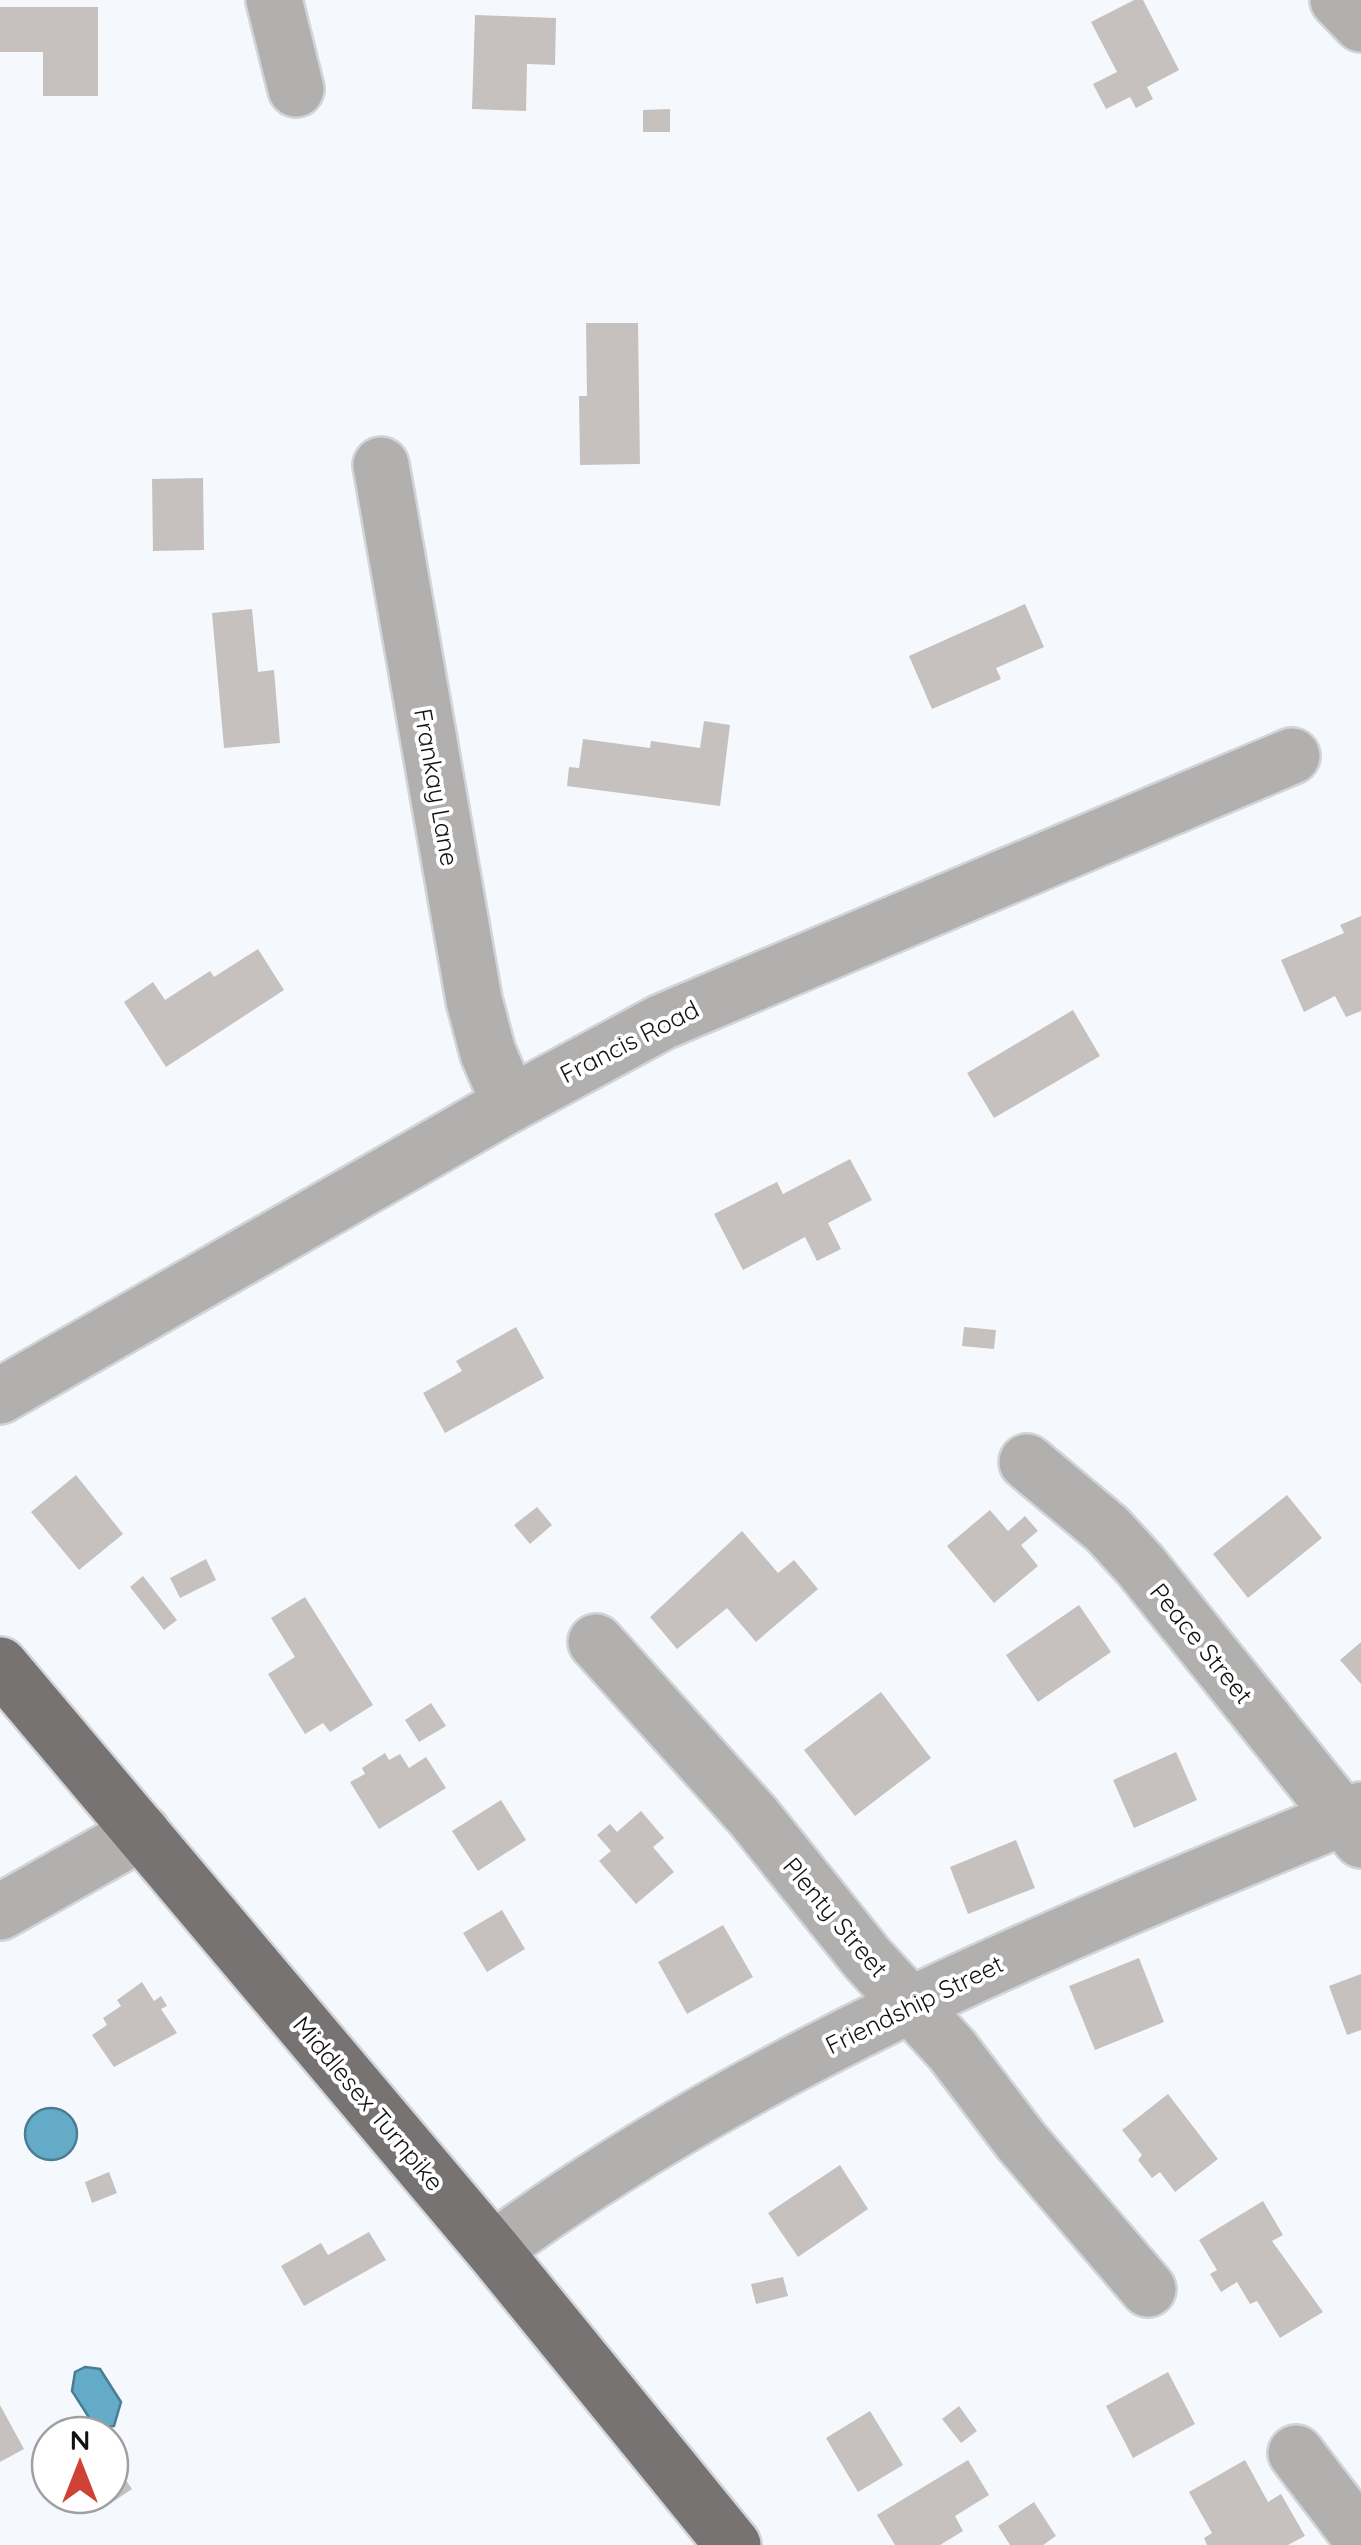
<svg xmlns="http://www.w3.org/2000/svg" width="1361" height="2545" font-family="Quicksand,sans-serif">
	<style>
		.water { fill: #64abc8; stroke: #4b7d92; stroke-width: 2.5 }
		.building { fill: #c6c1be }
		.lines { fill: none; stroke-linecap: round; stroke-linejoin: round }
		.minor-casing { stroke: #d1d4d9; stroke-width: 60 }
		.major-casing { stroke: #d1d4d9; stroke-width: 60 }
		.minor { stroke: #b2afaf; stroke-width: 55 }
		.major { stroke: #787373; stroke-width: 55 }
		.labels { text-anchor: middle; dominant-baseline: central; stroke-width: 8; stroke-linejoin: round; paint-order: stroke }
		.street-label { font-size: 25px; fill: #111214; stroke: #fff }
	</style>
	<rect width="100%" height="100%" fill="#f5f9fe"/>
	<!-- water -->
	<g class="water">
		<circle cx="51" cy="2134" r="26"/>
		<path d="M 85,2367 L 100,2369 L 121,2402 L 114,2426 L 103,2428 L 90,2419 L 72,2391 L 75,2372 Z"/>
	</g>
	<!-- building -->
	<g class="building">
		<path d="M 1134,0 L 1143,0 L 1179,70 L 1147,87 L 1153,99 L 1136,108 L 1130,97 L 1106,109 L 1093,84 L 1117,72 L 1091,22 Z"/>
		<path d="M 0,7 L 98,7 L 98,96 L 43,96 L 43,52 L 0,52 Z"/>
		<path d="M 475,15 L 556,18 L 555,65 L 527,64 L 526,111 L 472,109 Z"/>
		<path d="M 670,109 L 670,132 L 643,132 L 643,110 Z"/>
		<path d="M 586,323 L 638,323 L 640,464 L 580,465 L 579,396 L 587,396 Z"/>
		<path d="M 203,478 L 204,550 L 153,551 L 152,479 Z"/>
		<path d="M 1025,604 L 1044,647 L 996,668 L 1001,679 L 932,709 L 909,656 Z"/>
		<path d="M 252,609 L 258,672 L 274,670 L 280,743 L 224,748 L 212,613 Z"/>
		<path d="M 704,721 L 730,725 L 720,806 L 567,786 L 569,767 L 579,768 L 583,739 L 650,748 L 651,741 L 700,748 Z"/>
		<path d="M 1361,916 L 1361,1011 L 1346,1017 L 1335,996 L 1304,1012 L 1281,960 L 1344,933 L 1340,925 Z"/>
		<path d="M 258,949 L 284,990 L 166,1067 L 124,1002 L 153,982 L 165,1000 L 210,971 L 214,977 Z"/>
		<path d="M 1073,1010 L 1100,1056 L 994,1118 L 967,1073 Z"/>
		<path d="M 850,1159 L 872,1200 L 828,1223 L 841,1249 L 817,1261 L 805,1237 L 743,1270 L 714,1214 L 777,1182 L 783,1194 Z"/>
		<path d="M 516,1327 L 544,1378 L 445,1433 L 423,1393 L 462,1371 L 456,1361 Z"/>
		<path d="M 964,1327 L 996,1330 L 994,1349 L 962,1346 Z"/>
		<path d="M 76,1475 L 123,1534 L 79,1570 L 31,1512 Z"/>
		<path d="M 1287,1495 L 1322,1538 L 1248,1598 L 1213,1554 Z"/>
		<path d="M 537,1507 L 552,1525 L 530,1544 L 514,1525 Z"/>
		<path d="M 990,1510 L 1008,1531 L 1025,1516 L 1038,1531 L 1021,1545 L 1038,1566 L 994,1603 L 947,1546 Z"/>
		<path d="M 742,1531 L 778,1573 L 794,1560 L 818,1589 L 756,1642 L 727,1608 L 677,1649 L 650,1617 Z"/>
		<path d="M 206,1559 L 216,1580 L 180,1598 L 170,1578 Z"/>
		<path d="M 143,1576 L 177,1620 L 164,1630 L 130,1587 Z"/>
		<path d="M 305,1597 L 373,1705 L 330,1732 L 323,1723 L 305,1734 L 268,1674 L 295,1657 L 271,1618 Z"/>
		<path d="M 1079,1605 L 1111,1652 L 1038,1702 L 1006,1655 Z"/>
		<path d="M 1361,1642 L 1361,1684 L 1340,1660 Z"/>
		<path d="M 881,1692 L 931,1758 L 855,1816 L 804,1750 Z"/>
		<path d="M 431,1703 L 446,1726 L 419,1742 L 405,1720 Z"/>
		<path d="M 1176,1752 L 1197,1800 L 1134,1828 L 1113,1780 Z"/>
		<path d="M 385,1753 L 389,1760 L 400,1754 L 409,1768 L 426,1757 L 446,1788 L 379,1829 L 350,1782 L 365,1774 L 362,1768 Z"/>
		<path d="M 501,1800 L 526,1840 L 478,1871 L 452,1831 Z"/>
		<path d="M 641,1811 L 664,1838 L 653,1847 L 674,1872 L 636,1904 L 599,1861 L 611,1851 L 597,1835 L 610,1824 L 617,1832 Z"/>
		<path d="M 1016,1840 L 1035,1888 L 968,1914 L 950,1867 Z"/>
		<path d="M 502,1910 L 525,1949 L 487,1972 L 463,1933 Z"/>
		<path d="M 723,1925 L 753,1977 L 687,2014 L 658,1962 Z"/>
		<path d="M 1139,1958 L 1164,2022 L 1095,2050 L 1069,1986 Z"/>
		<path d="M 1361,1974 L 1361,2030 L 1347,2035 L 1329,1986 Z"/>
		<path d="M 142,1982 L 154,2001 L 161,1996 L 167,2006 L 161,2009 L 177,2033 L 114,2067 L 92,2035 L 107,2025 L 103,2018 L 121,2006 L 117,2000 Z"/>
		<path d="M 1168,2094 L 1218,2159 L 1175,2192 L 1160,2172 L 1152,2178 L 1138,2160 L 1142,2155 L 1122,2130 Z"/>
		<path d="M 840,2165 L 868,2209 L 798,2257 L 768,2213 Z"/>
		<path d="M 109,2172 L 117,2193 L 92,2203 L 85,2182 Z"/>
		<path d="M 1263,2201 L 1283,2235 L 1272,2241 L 1323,2312 L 1280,2338 L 1257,2301 L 1250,2304 L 1237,2282 L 1221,2292 L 1210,2274 L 1217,2270 L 1199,2240 Z"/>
		<path d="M 369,2232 L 386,2260 L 304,2306 L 281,2266 L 321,2243 L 328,2255 Z"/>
		<path d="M 783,2277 L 788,2296 L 756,2304 L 751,2284 Z"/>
		<path d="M 1168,2372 L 1195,2424 L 1133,2458 L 1106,2406 Z"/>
		<path d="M 0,2405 L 24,2449 L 0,2462 Z"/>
		<path d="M 959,2406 L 977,2431 L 961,2443 L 942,2419 Z"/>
		<path d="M 870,2411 L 903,2465 L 858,2492 L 826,2438 Z"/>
		<path d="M 968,2460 L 989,2495 L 955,2516 L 963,2531 L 940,2545 L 895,2545 L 877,2515 Z"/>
		<path d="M 1245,2460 L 1268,2502 L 1281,2494 L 1305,2536 L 1288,2545 L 1207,2545 L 1204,2538 L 1212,2533 L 1189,2492 Z"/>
		<path d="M 113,2461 L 132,2489 L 105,2507 L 96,2495 L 110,2495 Z"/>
		<path d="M 1034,2502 L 1056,2536 L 1043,2545 L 1010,2545 L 998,2526 Z"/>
	</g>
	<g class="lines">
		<!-- minor casing -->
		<g class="minor-casing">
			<g id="minor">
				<path d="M 274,0 L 296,89"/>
				<path d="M 1338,0 L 1361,24"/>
				<path d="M 381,465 L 474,1000 L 488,1053 L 510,1104"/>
				<path d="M 0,1396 L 510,1104 L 662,1022 L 1292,756"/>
				<path d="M 1027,1462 L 1107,1529 L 1140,1565 L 1361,1840"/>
				<path d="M 596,1642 L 753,1816 L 867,1958 L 952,2050 L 1021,2141 L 1148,2289"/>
				<path d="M 0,1912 L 142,1832"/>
				<path d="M 493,2250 C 757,2056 1060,1934 1361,1810"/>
				<path d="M 1296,2453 L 1361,2538"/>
			</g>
		</g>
		<!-- major casing -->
		<g class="major-casing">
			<path id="major" d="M 0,1665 L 493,2250 L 733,2545"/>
		</g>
		<!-- minor -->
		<use href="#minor" class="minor"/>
		<!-- major -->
		<use href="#major" class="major"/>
	</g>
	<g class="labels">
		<!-- street labels -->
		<g class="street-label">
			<text transform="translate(437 787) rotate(80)">Frankay Lane</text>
			<text transform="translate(629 1041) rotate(-27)">Francis Road</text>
			<text transform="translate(1202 1643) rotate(51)">Peace Street</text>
			<text transform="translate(836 1917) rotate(50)">Plenty Street</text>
			<text transform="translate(914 2004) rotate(-26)">Friendship Street</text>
			<text transform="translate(369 2103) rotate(50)">Middlesex Turnpike</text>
		</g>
	</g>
	<!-- north arrow -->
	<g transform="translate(80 2465)"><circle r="48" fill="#ffffff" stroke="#a0a0a1" stroke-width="2.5"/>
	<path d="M0-8L18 38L0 25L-18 38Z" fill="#cf4237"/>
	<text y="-15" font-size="28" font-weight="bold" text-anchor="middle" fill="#111214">N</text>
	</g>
</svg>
